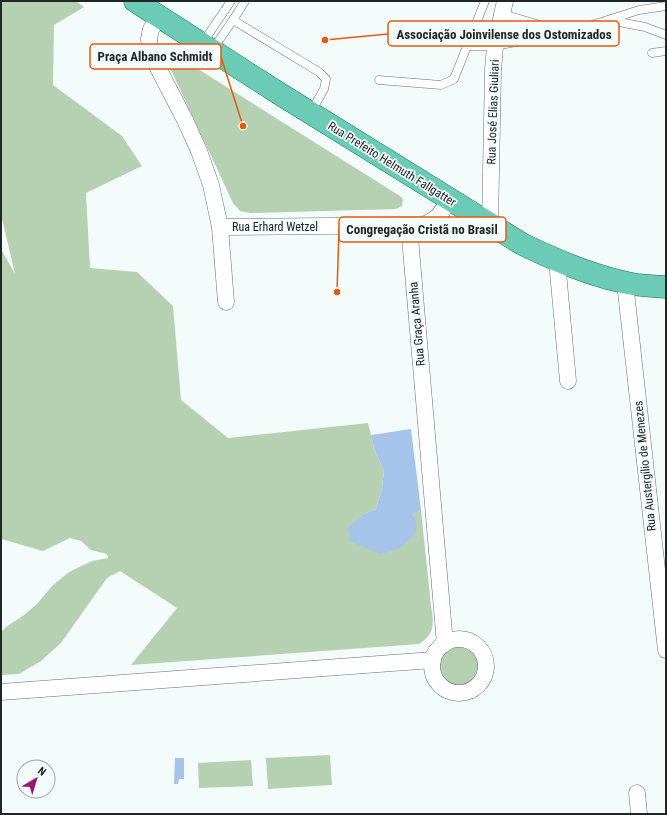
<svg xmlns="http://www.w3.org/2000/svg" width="667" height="815" font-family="'Roboto Condensed',sans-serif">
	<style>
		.green { fill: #b6d1b2 }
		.water { fill: #a6c3e9 }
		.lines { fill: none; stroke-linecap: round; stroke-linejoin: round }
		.lane-casing { stroke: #697070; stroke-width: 9 }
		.street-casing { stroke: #697070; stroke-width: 17 }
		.primary-casing { stroke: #117a61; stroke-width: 23 }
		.lane { stroke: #fff; stroke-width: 8 }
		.street { stroke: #fff; stroke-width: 16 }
		.primary { stroke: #6bcbb4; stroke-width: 22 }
		.labels { text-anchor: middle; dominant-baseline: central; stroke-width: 3.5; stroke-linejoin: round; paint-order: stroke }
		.street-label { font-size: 12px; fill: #222525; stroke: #f3fbfb }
		.leader { fill: none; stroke: #e8590c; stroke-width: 1.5 }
		.callout-dot { fill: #e8590c; stroke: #f3fbfb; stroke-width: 1.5 }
		.callout { fill: #f3fbfb; stroke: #e8590c; stroke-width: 1.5 }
		.callout-label { font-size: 13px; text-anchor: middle; font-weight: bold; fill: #222525 }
	</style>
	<rect width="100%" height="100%" fill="#f3fbfb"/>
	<!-- green -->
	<g class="green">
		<path d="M 1,1 L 76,1 L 84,7 L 54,25 L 53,85 L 122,136 L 142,166 L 86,193 L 90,268 L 137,272 L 173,306 L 181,400 L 228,438 L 368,423 L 375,451 L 384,471 L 382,488 L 376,509 L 364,514 L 416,525 L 413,514 L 421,510 L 431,606 C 434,623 435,634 419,644 L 131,665 L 177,608 L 120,571 L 107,578 L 61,643 L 41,661 L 19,674 L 1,675 L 1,632 L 6,627 L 24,615 L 37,604 L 52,586 L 69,572 L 92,561 L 108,558 L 107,554 L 91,550 L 81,541 L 70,538 L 43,551 L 1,539 L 1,249 L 15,274 L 1,214 Z"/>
		<path d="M 167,52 L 171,52 L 400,196 L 403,199 L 402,206 L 396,209 L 250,213 L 240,211 L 233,203 L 165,57 Z"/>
		<circle cx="459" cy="666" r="22"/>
		<path d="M 330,755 L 332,785 L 268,789 L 266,758 Z"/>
		<path d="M 251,760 L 253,786 L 199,788 L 198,763 Z"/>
	</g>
	<!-- water -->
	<g class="water">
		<path d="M 411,429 L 421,510 L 413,514 L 417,525 L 415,534 L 399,549 L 380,554 L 350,541 L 348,528 L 364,514 L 376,509 L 382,488 L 384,471 L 375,451 L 371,435 Z"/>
		<path d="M 175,758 L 184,758 L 184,779 L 179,779 L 178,784 L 174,784 Z"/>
	</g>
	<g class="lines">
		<!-- lane casing -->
		<g class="lane-casing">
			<g id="lane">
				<path d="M 502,14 L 564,32"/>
				<path d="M 233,20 L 245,1"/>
				<path d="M 609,20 L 645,27 L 666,35"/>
				<path d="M 202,44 L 231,1"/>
				<path d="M 467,46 L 495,46 L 567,33 L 639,10 L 666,6"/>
				<path d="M 213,49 L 233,20 L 319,72 L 326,79 L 324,89 L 311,112"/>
				<path d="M 652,53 L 666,51"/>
				<path d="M 379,80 L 441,85 L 454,79 L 485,1"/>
			</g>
		</g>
		<!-- street casing -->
		<g class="street-casing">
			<g id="street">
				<path d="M 160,17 L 151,29 L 149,39 L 150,49 L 157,66 L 185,120 L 199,151 L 211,185 L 220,227 L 423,225 C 438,219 441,213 450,200"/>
				<path d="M 490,224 L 493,70 L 495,46 L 505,1"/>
				<path d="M 409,226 L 445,644"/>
				<path d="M 220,227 L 226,302"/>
				<path d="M 557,261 L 568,381"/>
				<path d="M 625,283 L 666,650"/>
				<circle cx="459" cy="666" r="27"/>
				<path d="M 1,692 L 433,660"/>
				<path d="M 637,793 L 639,814"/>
			</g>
		</g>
		<!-- primary casing -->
		<g class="primary-casing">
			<path id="primary" d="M 135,1 L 280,94 L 522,244 C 555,260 587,274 623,282 C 637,286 652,286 666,287"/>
		</g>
		<!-- lane -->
		<use href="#lane" class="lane"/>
		<!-- street -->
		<use href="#street" class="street"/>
		<!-- primary -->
		<use href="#primary" class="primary"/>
	</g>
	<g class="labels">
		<!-- street labels -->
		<g class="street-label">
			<text transform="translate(493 112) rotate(-88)">Rua José Elias Giuliari</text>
			<text transform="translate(392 164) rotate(32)">Rua Prefeito Helmuth Fallgatter</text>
			<text x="275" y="227">Rua Erhard Wetzel</text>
			<text transform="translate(417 324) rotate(-95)">Rua Graça Aranha</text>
			<text transform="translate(645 466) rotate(-96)">Rua Austergílio de Menezes</text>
		</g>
	</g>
	<!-- callouts -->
	<path class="leader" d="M325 40L388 34M243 126L221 57M337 292L339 229"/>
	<g class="callout-dot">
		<circle cx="325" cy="40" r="4"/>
		<circle cx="243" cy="126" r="4"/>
		<circle cx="337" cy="292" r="4"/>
	</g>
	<g class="callout">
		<rect x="388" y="21" width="231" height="25" rx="4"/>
		<rect x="90" y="44" width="131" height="25" rx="4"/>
		<rect x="339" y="217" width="167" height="25" rx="4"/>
	</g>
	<g class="callout-label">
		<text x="504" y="39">Associação Joinvilense dos Ostomizados</text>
		<text x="155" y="61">Praça Albano Schmidt</text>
		<text x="422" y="234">Congregação Cristã no Brasil</text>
	</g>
	<!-- border -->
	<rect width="667" height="815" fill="none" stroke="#222525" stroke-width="4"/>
	<!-- north arrow -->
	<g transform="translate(36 779) rotate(38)"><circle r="19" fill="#f3fbfb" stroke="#9fa5a5"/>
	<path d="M0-3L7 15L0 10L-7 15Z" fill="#951a75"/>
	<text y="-6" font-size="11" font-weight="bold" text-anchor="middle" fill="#222525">N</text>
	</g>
</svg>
